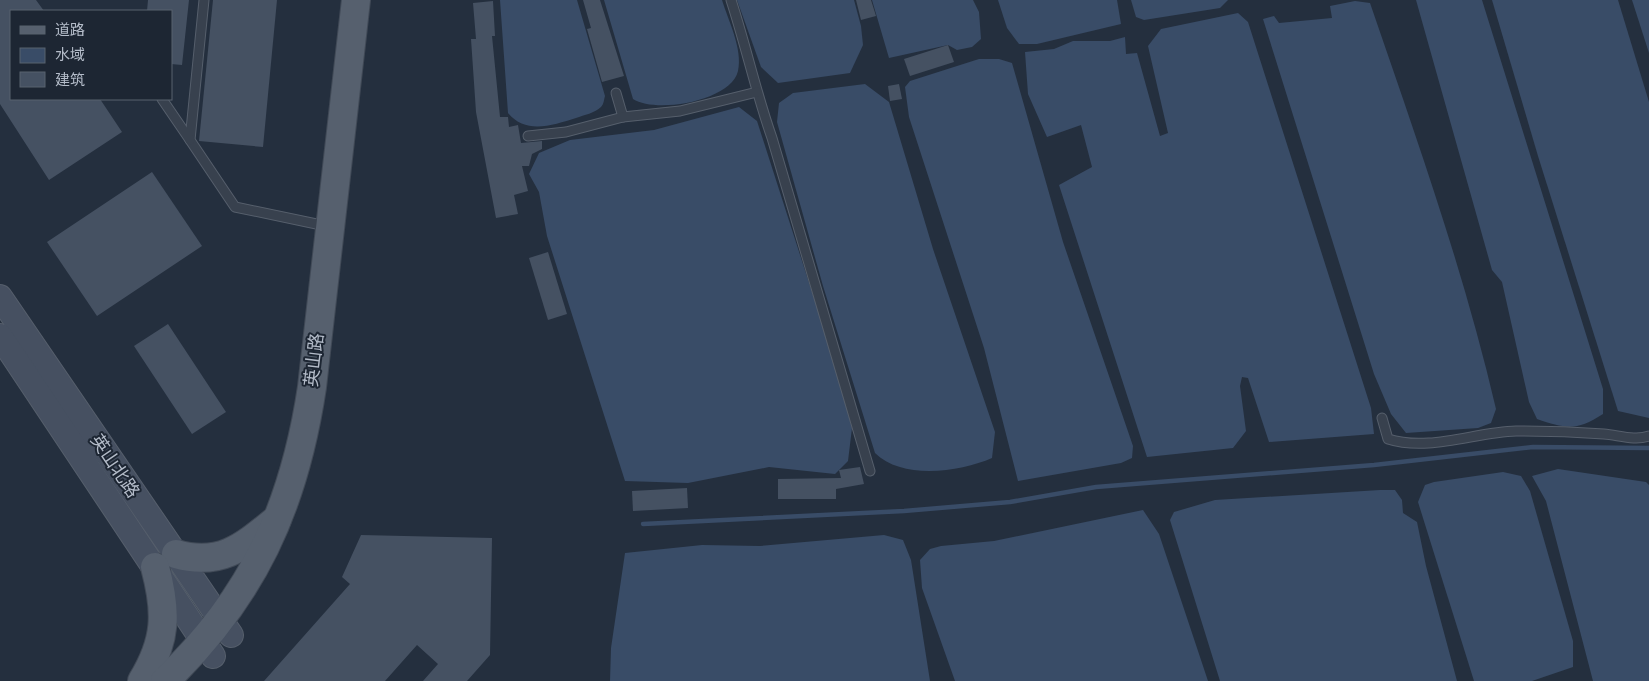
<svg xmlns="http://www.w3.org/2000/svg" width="1649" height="681" font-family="'Nunito Sans','Noto Sans SC',sans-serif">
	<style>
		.water { fill: #394c67 }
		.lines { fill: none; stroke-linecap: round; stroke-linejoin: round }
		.stream { stroke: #394c67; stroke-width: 4.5 }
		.building { fill: #455162 }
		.lane-casing { stroke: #565f6c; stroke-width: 11 }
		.secondary-casing { stroke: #565f6c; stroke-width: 26 }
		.primary-casing { stroke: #414a57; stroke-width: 30 }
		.lane { stroke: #38414e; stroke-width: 9 }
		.secondary { stroke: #465061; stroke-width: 24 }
		.primary { stroke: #56606e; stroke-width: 28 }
		.labels { text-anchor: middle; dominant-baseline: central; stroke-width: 4; stroke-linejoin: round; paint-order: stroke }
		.street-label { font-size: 18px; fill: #b4bcc9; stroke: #1d2633 }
	</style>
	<rect width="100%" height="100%" fill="#242f3e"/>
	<!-- water -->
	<g class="water">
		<path d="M 500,0 L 577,0 L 605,96 C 604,99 604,104 601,107 C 595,113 584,115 576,118 C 553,125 526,135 508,113 Z"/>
		<path d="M 604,0 L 722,0 C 728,20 743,49 738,71 C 731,101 656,114 633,99 Z"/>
		<path d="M 737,0 L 854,0 L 861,26 L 863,45 L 850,73 L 778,83 L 761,67 Z"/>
		<path d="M 872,0 L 973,0 L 979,12 L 981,39 L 972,47 L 957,50 L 948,45 L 889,58 Z"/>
		<path d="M 998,0 L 1117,0 L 1121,24 L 1037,44 L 1019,44 L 1007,28 Z"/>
		<path d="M 1131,0 L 1228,0 L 1220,8 L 1144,20 L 1136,17 Z"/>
		<path d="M 1416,0 L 1482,0 L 1603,389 L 1603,414 C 1577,431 1566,429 1537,419 L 1529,402 L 1502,282 L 1492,270 Z"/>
		<path d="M 1492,0 L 1618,0 L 1649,102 L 1649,418 L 1618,411 L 1538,156 Z"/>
		<path d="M 1632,0 L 1649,0 L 1649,53 Z"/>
		<path d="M 1355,1 L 1370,3 C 1416,137 1464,271 1496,409 L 1491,423 L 1478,428 L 1406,433 L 1391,414 L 1374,374 L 1263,19 L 1274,16 L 1279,23 L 1332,18 L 1330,6 Z"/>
		<path d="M 1238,13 L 1248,22 L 1371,408 L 1374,434 L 1269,442 L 1248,378 L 1242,377 L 1240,386 L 1246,431 L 1233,448 L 1147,457 L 1059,185 L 1092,167 L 1081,125 L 1047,137 L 1028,94 L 1025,52 L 1054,49 L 1073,41 L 1110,41 L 1125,37 L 1126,54 L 1137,53 L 1160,136 L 1168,133 L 1148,46 L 1161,29 Z"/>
		<path d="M 979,59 L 999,59 L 1012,63 L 1063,242 L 1133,446 L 1132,458 L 1121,463 L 1018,481 L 984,348 L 909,117 L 905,87 L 910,81 Z"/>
		<path d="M 865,84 L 889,102 L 933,249 L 995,432 L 992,458 C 960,472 902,480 875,453 L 823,286 L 777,122 L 779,103 L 793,93 Z"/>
		<path d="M 739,107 L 757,121 L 830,348 L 852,428 L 848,461 L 835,474 L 769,467 L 688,483 L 625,481 L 547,236 L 539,192 L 529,174 L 539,153 L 570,140 L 654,130 Z"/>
		<path d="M 1558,469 L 1646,482 L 1649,485 L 1649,681 L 1593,681 L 1546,501 L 1532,476 Z"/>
		<path d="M 1503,472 L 1521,476 L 1530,491 L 1573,641 L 1573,667 L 1532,681 L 1474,681 L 1418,502 L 1425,485 L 1434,482 Z"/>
		<path d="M 1380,490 L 1395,490 L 1402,500 L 1403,513 L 1417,522 L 1426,566 L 1457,681 L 1220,681 L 1170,520 L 1174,512 L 1215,500 Z"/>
		<path d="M 1143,510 L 1159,534 L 1208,681 L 955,681 L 922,588 L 920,560 L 930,549 L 941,546 L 994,541 Z"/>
		<path d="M 884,535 L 903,540 L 911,560 L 930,681 L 610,681 L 611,648 L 625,553 L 702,545 L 760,546 Z"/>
	</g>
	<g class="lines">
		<!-- stream -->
		<path class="stream" d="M 643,524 L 904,511 L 1010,502 L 1096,487 L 1374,465 L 1533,447 L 1649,448"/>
	</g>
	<!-- building -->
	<g class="building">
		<path d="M 0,0 L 36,0 L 44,11 L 11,11 L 11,99 L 100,99 L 122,132 L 49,180 L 0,104 Z"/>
		<path d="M 148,0 L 189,0 L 182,65 L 171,64 L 171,11 L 147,11 Z"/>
		<path d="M 213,0 L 277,0 L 263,147 L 199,141 Z"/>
		<path d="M 583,0 L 600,0 L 624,76 L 602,82 L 587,29 L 591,28 Z"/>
		<path d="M 856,0 L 871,0 L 876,16 L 861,20 Z"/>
		<path d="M 493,1 L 495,36 L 492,36 L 500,117 L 508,117 L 509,127 L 518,125 L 521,143 L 542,141 L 542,149 L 532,154 L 529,166 L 522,166 L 528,191 L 514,195 L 518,214 L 496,218 L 476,112 L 471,39 L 476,39 L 473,3 Z"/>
		<path d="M 948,45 L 954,62 L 910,76 L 904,59 Z"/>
		<path d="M 899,84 L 902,99 L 890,101 L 888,86 Z"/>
		<path d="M 152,172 L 202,246 L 97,316 L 47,242 Z"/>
		<path d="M 548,252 L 567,314 L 548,320 L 529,258 Z"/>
		<path d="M 168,324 L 226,412 L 192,434 L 134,346 Z"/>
		<path d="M 860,467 L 864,484 L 836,489 L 836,499 L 778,499 L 778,479 L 841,478 L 839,470 Z"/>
		<path d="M 687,488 L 688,508 L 633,511 L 632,491 Z"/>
		<path d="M 361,535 L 492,538 L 490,655 L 467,681 L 423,681 L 438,664 L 417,645 L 385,681 L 264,681 L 350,584 L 342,577 Z"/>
	</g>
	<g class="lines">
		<!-- lane casing -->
		<g class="lane-casing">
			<g id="lane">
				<path d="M 204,0 L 190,140 L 235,207 L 326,226"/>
				<path d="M 731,0 C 746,46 756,93 772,138 L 870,471"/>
				<path d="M 616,93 L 623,117"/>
				<path d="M 162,99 L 190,140"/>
				<path d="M 528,136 L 566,132 L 623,117 L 680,111 L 757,92"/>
				<path d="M 1382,418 L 1388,439 C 1429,452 1475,432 1516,431 C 1545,431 1575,432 1604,434 C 1618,435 1635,441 1649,436"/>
			</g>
		</g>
		<!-- secondary casing -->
		<g class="secondary-casing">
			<g id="secondary">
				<path d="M 0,297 L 231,635"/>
				<path d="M 0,336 L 213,656"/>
			</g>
		</g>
		<!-- primary casing -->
		<g class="primary-casing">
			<g id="primary">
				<path d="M 176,554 C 221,567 244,546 277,519"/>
				<path d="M 142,681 C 167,640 167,612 155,567"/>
				<path d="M 165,681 C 253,597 294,507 312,387 L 356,0"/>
			</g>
		</g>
		<!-- lane -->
		<use href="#lane" class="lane"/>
		<!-- secondary -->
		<use href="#secondary" class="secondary"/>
		<!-- primary -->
		<use href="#primary" class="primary"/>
	</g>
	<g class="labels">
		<!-- street labels -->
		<g class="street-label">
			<text transform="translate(314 360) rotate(-83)">英山路</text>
			<text transform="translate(115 466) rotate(56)">英山北路</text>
		</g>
	</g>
	<!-- legend -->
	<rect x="10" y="10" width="162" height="90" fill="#1d2633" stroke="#59626f"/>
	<rect x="20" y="26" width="25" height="8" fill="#56606e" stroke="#59626f"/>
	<text x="55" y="35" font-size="15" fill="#b4bcc9">道路</text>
	<rect x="20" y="48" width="25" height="15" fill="#394c67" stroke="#59626f"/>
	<text x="55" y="60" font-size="15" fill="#b4bcc9">水域</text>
	<rect x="20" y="72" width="25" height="15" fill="#455162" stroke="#59626f"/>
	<text x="55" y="85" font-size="15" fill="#b4bcc9">建筑</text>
</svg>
